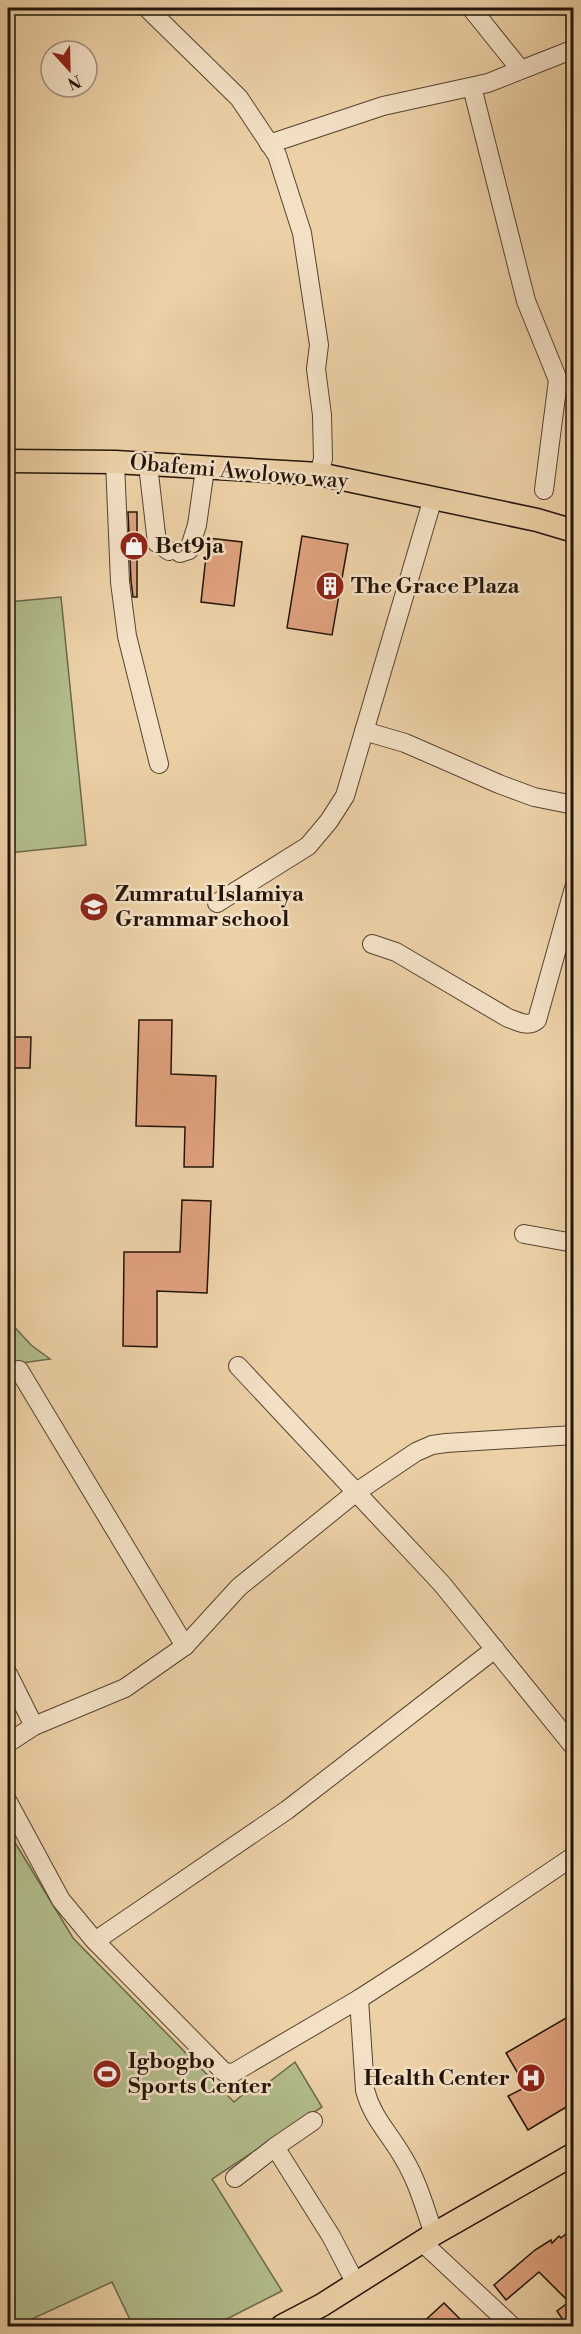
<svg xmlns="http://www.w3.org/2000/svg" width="581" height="2334" font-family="'Libre Bodoni',serif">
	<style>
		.green { fill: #b2bc8b; stroke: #6a684a; stroke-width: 1.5 }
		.building { fill: #dea17d; stroke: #231409; stroke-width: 1.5 }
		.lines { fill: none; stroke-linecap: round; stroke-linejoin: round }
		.minor-casing { stroke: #554330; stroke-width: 20 }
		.major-casing { stroke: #231409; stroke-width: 25 }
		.minor { stroke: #f3e0c5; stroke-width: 18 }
		.major { stroke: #ecd0a6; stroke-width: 22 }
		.labels { text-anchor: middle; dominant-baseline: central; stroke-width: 5; stroke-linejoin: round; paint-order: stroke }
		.street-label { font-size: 22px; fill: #231409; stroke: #f3e0c5 }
		.poi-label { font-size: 22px; font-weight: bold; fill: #231409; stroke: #f3e0c5; text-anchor: start }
	</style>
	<rect width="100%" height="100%" fill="#ecd0a6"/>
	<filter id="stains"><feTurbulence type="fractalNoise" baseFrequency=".00333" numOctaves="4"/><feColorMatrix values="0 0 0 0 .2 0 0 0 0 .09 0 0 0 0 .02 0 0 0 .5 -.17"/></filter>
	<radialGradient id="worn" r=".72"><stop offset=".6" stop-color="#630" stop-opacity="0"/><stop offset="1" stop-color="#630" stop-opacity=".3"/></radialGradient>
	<!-- green -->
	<g class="green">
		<path d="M 61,597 L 86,845 L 8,853 L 8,602 Z"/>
		<path d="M 8,1320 L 31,1345 L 50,1359 L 8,1365 Z"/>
		<path d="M 8,1831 L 73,1938 L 234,2102 L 253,2086 L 256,2092 L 295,2062 L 322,2107 L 212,2179 L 282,2291 L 213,2326 L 133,2326 L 112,2282 L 17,2326 L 8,2326 Z"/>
	</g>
	<!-- building -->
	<g class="building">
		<path d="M 128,512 L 137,512 L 137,597 L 133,597 L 131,581 Z"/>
		<path d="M 302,536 L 348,544 L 332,635 L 287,628 Z"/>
		<path d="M 208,538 L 242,542 L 234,606 L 201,602 Z"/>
		<path d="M 139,1020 L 172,1020 L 171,1074 L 216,1076 L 213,1167 L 184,1167 L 185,1127 L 136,1126 Z"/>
		<path d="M 8,1037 L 31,1037 L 30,1068 L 8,1068 Z"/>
		<path d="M 182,1200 L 211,1201 L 207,1293 L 157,1291 L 157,1347 L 123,1346 L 124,1252 L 180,1252 Z"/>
		<path d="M 573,2014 L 573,2103 L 528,2130 L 508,2096 L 526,2087 L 506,2053 Z"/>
		<path d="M 573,2228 L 573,2316 L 565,2323 L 557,2311 L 569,2302 L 539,2272 L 506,2300 L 494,2285 L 535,2250 L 551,2240 L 552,2243 L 559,2236 L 561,2238 Z"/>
		<path d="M 444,2303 L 467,2326 L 419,2326 Z"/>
	</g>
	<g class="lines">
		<!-- minor casing -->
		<g class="minor-casing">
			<g id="minor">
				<path d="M 147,8 L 239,98 L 277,155 L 302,233 L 319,345 L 316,369 L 322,415 L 323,459 L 319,474"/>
				<path d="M 471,8 L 520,69"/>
				<path d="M 472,87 L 526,301 L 558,380 L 544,490"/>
				<path d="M 269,144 L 383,106 L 488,83 L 574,49"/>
				<path d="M 115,462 L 120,582 L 127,636 L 159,764"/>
				<path d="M 148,465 L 157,543 L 169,551"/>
				<path d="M 180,553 L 189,550 L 197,525 L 205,469"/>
				<path d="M 364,731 L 405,743 L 499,784 L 534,797 L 574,805"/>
				<path d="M 217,903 L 308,846 L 329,821 L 345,796 L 433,498"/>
				<path d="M 372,944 L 396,952 L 508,1018 C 518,1021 528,1028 537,1020 L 574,888"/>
				<path d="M 524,1234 L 574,1243"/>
				<path d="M 238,1366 L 442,1584 L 574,1747"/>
				<path d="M 19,1370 L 185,1646"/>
				<path d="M 8,1674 L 34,1726"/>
				<path d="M 8,1743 L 34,1726 L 125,1688 L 185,1646 L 239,1587 L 355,1493 L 416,1452 L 432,1445 L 446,1443 L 574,1435"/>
				<path d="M 8,1802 L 61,1900 L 95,1941 L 224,2072 L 233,2073 L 359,1999 L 421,1959 L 574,1856"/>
				<path d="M 95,1941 L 287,1810 L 495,1649"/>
				<path d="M 359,1999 L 365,2090 C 372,2118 391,2135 404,2159 C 418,2182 425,2209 434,2234"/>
				<path d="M 313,2121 L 275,2147 L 331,2236 L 356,2284"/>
				<path d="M 235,2178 L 275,2147"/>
				<path d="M 423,2243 L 512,2326"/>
			</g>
		</g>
		<!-- major casing -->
		<g class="major-casing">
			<g id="major">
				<path d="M 8,461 L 115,462 L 319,474 L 537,520 L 574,531"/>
				<path d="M 282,2326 L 322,2305 L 434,2234 L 574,2154"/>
			</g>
		</g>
		<!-- minor -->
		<use href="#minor" class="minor"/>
		<!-- major -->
		<use href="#major" class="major"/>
	</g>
	<!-- icons -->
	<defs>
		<g id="shop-disc" transform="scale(1.5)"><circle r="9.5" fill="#8f2418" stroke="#f3e0c5"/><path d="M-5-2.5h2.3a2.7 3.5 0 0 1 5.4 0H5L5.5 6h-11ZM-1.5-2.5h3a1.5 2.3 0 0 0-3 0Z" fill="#fff"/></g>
		<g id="building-disc" transform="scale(1.5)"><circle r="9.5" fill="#8f2418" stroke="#f3e0c5"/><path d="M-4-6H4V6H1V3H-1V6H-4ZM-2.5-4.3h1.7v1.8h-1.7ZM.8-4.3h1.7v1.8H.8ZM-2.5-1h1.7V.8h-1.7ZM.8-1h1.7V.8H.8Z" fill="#fff"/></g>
		<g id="school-disc" transform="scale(1.5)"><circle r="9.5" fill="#8f2418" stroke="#f3e0c5"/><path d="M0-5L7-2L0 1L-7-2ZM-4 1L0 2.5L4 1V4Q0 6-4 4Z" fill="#fff"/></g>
		<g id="stadium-disc" transform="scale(1.5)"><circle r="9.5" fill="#8f2418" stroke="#f3e0c5"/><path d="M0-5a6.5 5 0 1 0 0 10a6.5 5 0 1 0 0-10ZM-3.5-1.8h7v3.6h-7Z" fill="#fff"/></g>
		<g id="hospital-disc" transform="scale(1.5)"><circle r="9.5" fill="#8f2418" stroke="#f3e0c5"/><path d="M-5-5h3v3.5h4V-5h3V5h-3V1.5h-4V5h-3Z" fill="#fff"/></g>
	</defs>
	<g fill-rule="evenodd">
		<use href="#shop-disc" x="134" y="546"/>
		<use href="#building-disc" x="330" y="586"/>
		<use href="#school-disc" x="94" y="907"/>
		<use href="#stadium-disc" x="107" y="2074"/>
		<use href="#hospital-disc" x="531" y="2078"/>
	</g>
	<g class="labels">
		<!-- street labels -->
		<g class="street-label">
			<text transform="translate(239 472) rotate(5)">Obafemi Awolowo way</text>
		</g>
		<!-- poi labels -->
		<g class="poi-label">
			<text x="155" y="546">Bet9ja</text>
			<text x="351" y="586">The Grace Plaza</text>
			<text x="115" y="894">Zumratul Islamiya<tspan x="115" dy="25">Grammar school</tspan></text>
			<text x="128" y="2061">Igbogbo<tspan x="128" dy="25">Sports Center</tspan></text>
			<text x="510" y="2078" text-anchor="end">Health Center</text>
		</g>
	</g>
	<!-- margin -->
	<rect width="581" height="2334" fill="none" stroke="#ecd0a6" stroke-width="30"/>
	<rect x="9" y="9" width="563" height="2316" fill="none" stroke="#231409" stroke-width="3"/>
	<rect x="15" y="15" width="551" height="2304" fill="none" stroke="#231409" stroke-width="1.5"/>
	<!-- north arrow -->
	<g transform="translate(69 69) rotate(158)"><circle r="28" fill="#f3e0c5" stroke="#a08e7a" stroke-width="1.5"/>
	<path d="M0-4.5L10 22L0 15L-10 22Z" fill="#8f2418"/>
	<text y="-9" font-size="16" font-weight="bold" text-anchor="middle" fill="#231409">N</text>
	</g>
	<rect width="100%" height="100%" filter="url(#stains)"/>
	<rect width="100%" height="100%" fill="url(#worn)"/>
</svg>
